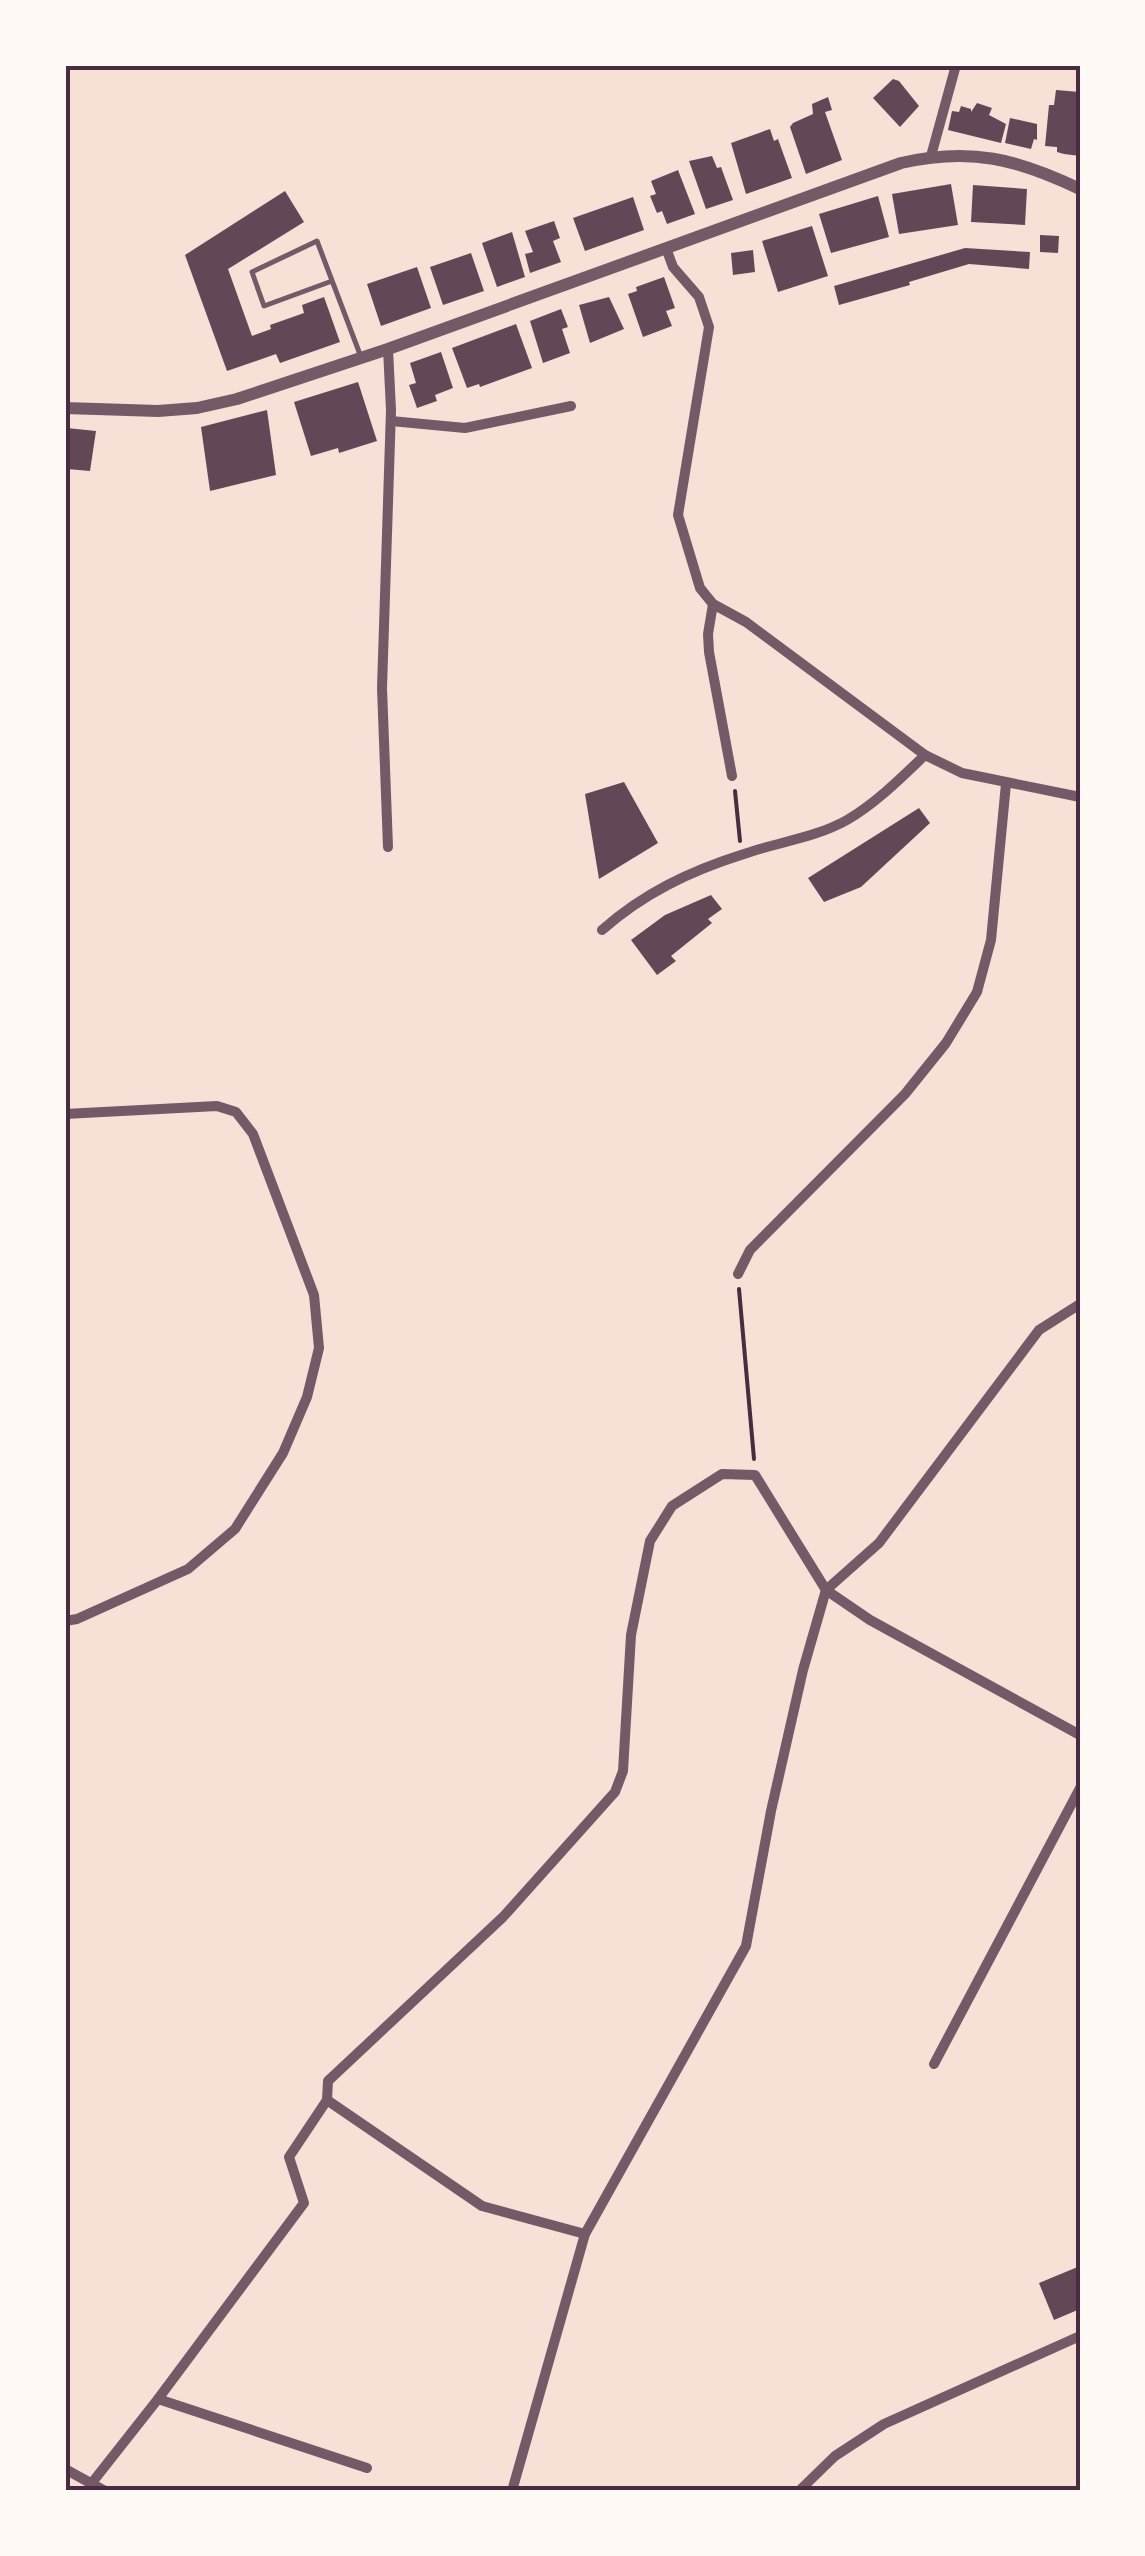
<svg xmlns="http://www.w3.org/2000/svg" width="1145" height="2556" font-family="Signika,sans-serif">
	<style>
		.building { fill: #644757 }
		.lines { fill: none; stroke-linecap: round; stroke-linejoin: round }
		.path { stroke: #4a2c40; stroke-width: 4 }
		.service { stroke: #755966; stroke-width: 5 }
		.minor { stroke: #755966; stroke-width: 10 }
		.tertiary { stroke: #755966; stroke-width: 12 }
		.neatline { fill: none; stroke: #4a2c40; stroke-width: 4 }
	</style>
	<rect width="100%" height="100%" fill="#f7e1d7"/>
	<!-- building -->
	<g class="building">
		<path d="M 893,79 L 899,81 L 919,106 L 900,127 L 873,98 Z"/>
		<path d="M 1056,90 L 1080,92 L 1080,156 L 1064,154 L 1057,152 L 1057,147 L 1045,146 L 1049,105 L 1054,105 Z"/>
		<path d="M 828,97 L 832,110 L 825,112 L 842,160 L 806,174 L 790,127 L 793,123 L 813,114 L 812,104 Z"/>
		<path d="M 977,103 L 992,108 L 989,115 L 1006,124 L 1001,143 L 948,130 L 952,111 L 959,112 L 961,106 L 971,109 L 971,112 Z"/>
		<path d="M 1010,118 L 1037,124 L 1037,140 L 1034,139 L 1031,149 L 1005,143 Z"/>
		<path d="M 770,129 L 774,141 L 778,139 L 792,178 L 746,194 L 731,143 Z"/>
		<path d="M 712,156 L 717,168 L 721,167 L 733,200 L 706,209 L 689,161 Z"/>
		<path d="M 678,170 L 695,214 L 667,224 L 662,211 L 657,213 L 650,196 L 656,194 L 651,181 Z"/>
		<path d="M 951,184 L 958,225 L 899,234 L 892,194 Z"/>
		<path d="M 973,185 L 1027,189 L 1025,225 L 971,222 Z"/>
		<path d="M 285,191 L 304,222 L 228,269 L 252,336 L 271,329 L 270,325 L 304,313 L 302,305 L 324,297 L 340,342 L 280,363 L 276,354 L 227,371 L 185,255 Z"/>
		<path d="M 878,196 L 889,237 L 831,253 L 819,214 Z"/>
		<path d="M 633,197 L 644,230 L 585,251 L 573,218 Z"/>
		<path d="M 554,221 L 560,238 L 553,241 L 561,262 L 530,273 L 525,254 L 533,252 L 525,231 Z"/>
		<path d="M 812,226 L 828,276 L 778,292 L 762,241 Z"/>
		<path d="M 512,232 L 525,277 L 497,287 L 482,243 Z"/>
		<path d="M 1040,235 L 1059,236 L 1058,253 L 1040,252 Z"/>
		<path d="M 965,248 L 1030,252 L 1029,269 L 969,264 L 909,282 L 910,285 L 839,305 L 834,286 Z"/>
		<path d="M 753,250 L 755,272 L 733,275 L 731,253 Z"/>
		<path d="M 471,253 L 484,291 L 443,305 L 430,267 Z"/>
		<path d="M 417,267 L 431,308 L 381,326 L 367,284 Z"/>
		<path d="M 664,277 L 675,308 L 666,311 L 672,326 L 643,337 L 628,294 L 637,291 L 636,287 Z"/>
		<path d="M 609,297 L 624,329 L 590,343 L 579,305 Z"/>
		<path d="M 561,309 L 568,327 L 562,329 L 570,353 L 543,363 L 530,321 Z"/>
		<path d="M 516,324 L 532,368 L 480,387 L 479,384 L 467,388 L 452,348 Z"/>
		<path d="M 441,352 L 453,388 L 435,395 L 437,401 L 417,408 L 409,385 L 416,383 L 410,363 Z"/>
		<path d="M 358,382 L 377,441 L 339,453 L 338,448 L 311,456 L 294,402 Z"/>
		<path d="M 267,410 L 276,475 L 210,491 L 201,427 Z"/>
		<path d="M 67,428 L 96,431 L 90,471 L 67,469 Z"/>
		<path d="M 624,782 L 658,843 L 599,879 L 585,794 Z"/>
		<path d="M 919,808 L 930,823 L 861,887 L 824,902 L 808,878 Z"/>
		<path d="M 711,895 L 722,909 L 708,919 L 712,923 L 671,956 L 676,961 L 657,975 L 631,940 L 665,915 Z"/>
		<path d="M 1080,2266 L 1080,2309 L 1054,2320 L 1039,2283 Z"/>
	</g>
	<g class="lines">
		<!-- path -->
		<g class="path">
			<path d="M 735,791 L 740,841"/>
			<path d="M 739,1289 L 754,1459"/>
		</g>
		<!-- service -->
		<path class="service" d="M 332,281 L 264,306 L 252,272 L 317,241 L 361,357"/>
		<!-- minor -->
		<g class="minor">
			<path d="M 931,156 L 956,65"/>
			<path d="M 666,248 L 673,267 L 699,297 L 709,327 L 678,515 L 700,588 L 713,604 L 746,622 L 925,755 L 962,773 L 1080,797"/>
			<path d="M 388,349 L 391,410 L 382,688 L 388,847"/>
			<path d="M 391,421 L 465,428 L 571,406"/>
			<path d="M 713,604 L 708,634 L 709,652 L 732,776"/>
			<path d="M 602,930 C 644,893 690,871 744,854 C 778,842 815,838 847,820 C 876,803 901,778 925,755"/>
			<path d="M 65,1114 L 217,1106 L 236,1112 L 253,1134 L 314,1295 L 319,1348 L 307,1397 L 283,1453 L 235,1529 L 188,1569 L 77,1619 L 65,1621"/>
			<path d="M 738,1274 L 750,1250 L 905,1094 L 946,1043 L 977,992 L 991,940 L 1006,784"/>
			<path d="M 826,1590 L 879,1543 L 1039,1330 L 1080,1304"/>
			<path d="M 934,2064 L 1080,1788"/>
			<path d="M 327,2100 L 482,2206 L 585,2234"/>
			<path d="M 158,2399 L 367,2468"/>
			<path d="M 65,2469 L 105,2491"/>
			<path d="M 91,2484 L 158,2399 L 304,2203 L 289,2157 L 327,2100 L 328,2081 L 503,1917 L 615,1792 L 623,1771 L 631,1635 L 650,1541 L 672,1506 L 722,1474 L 755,1475 L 826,1590 L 870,1620 L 1080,1735"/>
			<path d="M 512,2491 L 585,2234 L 746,1946 L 771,1811 L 803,1670 L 826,1590"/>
			<path d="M 799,2491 L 835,2456 L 884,2424 L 1080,2336"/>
		</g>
		<!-- tertiary -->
		<path class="tertiary" d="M 65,408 L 158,411 L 197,408 L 237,399 L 388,349 L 901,163 C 971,147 1017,159 1080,189"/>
	</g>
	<!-- border -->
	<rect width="1145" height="2556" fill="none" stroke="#fffaf5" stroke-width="135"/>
	<rect x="68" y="68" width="1010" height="2420" class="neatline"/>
</svg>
